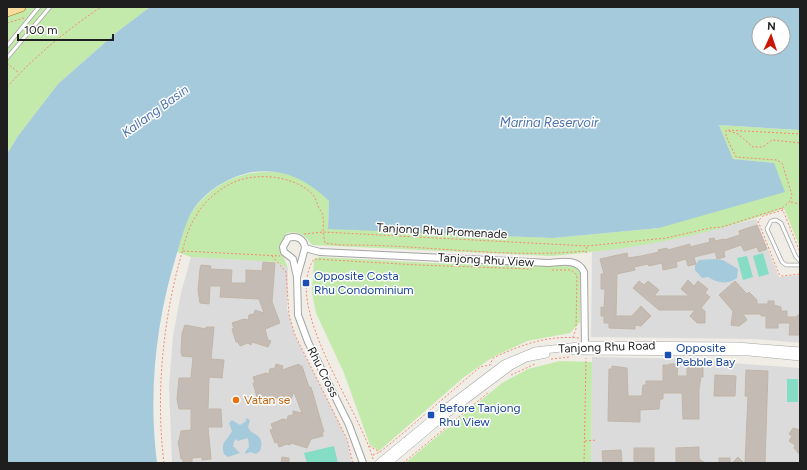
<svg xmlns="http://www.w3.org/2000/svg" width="807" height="470" font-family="Figtree,sans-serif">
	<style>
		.residential { fill: #dcdbdb }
		.grass { fill: #c3e9ab }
		.pitch { fill: #84ddc4 }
		.water { fill: #a5cadc; fill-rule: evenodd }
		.building { fill: #c4bcb4; stroke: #c1b5a7 }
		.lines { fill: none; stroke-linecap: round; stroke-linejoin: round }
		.service-casing { stroke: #a5a5a5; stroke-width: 4.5 }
		.minor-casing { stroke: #a5a5a5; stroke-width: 8 }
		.tertiary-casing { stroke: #a5a5a5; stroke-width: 8 }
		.primary-casing { stroke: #977402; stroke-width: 10 }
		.path { stroke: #f8896d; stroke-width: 1; stroke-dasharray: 2 2; stroke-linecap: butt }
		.service { stroke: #fff; stroke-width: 3 }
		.minor { stroke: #fff; stroke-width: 6 }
		.tertiary { stroke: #fff; stroke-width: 7 }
		.primary { stroke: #fadc9e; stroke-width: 9 }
		.transit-dot { fill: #1a4fb4; stroke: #fff; stroke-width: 1.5 }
		.food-dot { fill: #e8710a; stroke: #fff; stroke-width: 1.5 }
		.labels { text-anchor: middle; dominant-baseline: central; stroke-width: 3; stroke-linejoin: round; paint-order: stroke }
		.street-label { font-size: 12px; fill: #1e1e1e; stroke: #fff }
		.transit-label { font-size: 12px; fill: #164399; stroke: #fff; text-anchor: start }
		.food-label { font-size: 12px; fill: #c56008; stroke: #fff; text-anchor: start }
		.water-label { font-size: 13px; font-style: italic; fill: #4c72ad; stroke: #fff }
	</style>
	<rect width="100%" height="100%" fill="#efede5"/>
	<!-- residential -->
	<g class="residential">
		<path d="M 756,219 L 779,277 L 800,275 L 800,343 L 755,339 L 591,337 L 592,252 L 669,240 Z"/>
		<path d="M 191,257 L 276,262 L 288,268 L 287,309 L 295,336 L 338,421 L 347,440 L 352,463 L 172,463 L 169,386 L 173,336 L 181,293 Z"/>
		<path d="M 592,357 L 701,359 L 704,361 L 800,368 L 800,463 L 591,463 Z"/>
	</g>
	<!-- grass -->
	<g class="grass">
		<path d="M 7,7 L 150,7 L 117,32 L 58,84 L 18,136 L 7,154 Z"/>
		<path d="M 719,125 L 800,130 L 800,248 L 784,208 C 709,236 630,250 551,256 L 312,245 C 305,235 300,231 287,233 C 277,247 282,253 288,268 L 276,262 L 191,257 L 177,252 C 182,238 185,221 194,209 C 222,171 274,160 314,186 C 319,190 324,196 329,201 L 328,228 L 553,238 L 659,228 L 774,163 L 733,159 Z"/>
		<path d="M 319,257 L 432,263 L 572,266 L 580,269 L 580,322 L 570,333 L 527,341 L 493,357 L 464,377 L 379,451 L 370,445 L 344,373 L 316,313 L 312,293 L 314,260 Z"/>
		<path d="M 560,361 L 592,362 L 591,463 L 405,463 L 502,383 L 528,369 Z"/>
	</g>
	<!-- pitch -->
	<g class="pitch">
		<path d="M 763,253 L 769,274 L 759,277 L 753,256 Z"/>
		<path d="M 747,256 L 753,277 L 743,280 L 737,258 Z"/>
		<rect x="787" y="379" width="11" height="23"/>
		<path d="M 334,446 L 338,463 L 307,463 L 304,453 Z"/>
	</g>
	<!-- water -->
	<g class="water">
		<path d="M 150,7 L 800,7 L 800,130 L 719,125 L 733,159 L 774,163 L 785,192 L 659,228 L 553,238 L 328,229 L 329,201 C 308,180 283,168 253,172 C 230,176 206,190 193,210 C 186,221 182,237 178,250 C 156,318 148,392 157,463 L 7,463 L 7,154 L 18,136 L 58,84 L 117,32 ZM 759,24 L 783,24 L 783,48 L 759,48 Z"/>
		<path d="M 714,259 L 723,260 L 738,269 L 737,278 C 728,285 717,283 708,277 L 702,278 L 695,270 L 695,266 L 699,260 Z"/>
		<path d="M 246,418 L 250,420 L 248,427 C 252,437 266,433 260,451 L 256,454 L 250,452 L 246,454 L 245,452 L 249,447 L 248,438 L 238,441 L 235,439 L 233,446 L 240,453 L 228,457 L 224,454 C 220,442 227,441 232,431 L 229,423 L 232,420 L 240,425 L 246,421 Z"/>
	</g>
	<!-- building -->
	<g class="building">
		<path d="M 757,225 L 767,249 L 759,252 L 757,247 L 744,251 L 741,245 L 724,251 L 725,257 L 717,259 L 715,252 L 694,257 L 696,264 L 688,266 L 686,259 L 676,262 L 677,267 L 663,270 L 662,263 L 649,266 L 648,264 L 634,267 L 635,270 L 617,274 L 616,316 L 632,316 L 641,306 L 651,316 L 641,326 L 635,325 L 635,329 L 609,328 L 609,323 L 604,323 L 604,316 L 601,316 L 601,307 L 604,308 L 605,289 L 601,289 L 601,274 L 604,274 L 600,259 L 627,253 L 628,258 L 641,256 L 659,252 L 658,250 L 667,248 L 668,250 L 690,244 L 690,247 L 710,242 L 709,239 L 714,238 L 715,241 L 724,239 L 724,240 L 740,235 L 739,231 Z"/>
		<path d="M 263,262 L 275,263 L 272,302 L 280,323 L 265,329 L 268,340 L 271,341 L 268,347 L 252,342 L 251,345 L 248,343 L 240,346 L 238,342 L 236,342 L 232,329 L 234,328 L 232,323 L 244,319 L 248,320 L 249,315 L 254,314 L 255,310 L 264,313 L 259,299 L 220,297 L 221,286 L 210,286 L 209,304 L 200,303 L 198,290 L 200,269 L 201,265 L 211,266 L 210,269 L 232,270 L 231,283 L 246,283 L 246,270 L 262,271 Z"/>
		<path d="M 688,280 L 694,286 L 698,281 L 708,289 L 705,293 L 710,297 L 701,308 L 705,311 L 705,323 L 697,323 L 690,316 L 695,310 L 659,310 L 633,288 L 639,281 L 644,285 L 648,281 L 659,290 L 654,296 L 689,296 L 681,289 Z"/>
		<path d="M 735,281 L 747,294 L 749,292 L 757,300 L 757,304 L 768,304 L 768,301 L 774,301 L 774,305 L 781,307 L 781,311 L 787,311 L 787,317 L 796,317 L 800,313 L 800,335 L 789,335 L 790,323 L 778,323 L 778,328 L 766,328 L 766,316 L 761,316 L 761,314 L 743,314 L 747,320 L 739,326 L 731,325 L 733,311 L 719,295 Z"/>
		<path d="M 185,325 L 206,329 L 206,327 L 214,327 L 211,359 L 224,360 L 222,378 L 209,377 L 208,409 L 221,409 L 222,427 L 208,427 L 211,459 L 202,460 L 202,457 L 192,458 L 192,463 L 183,463 L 183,459 L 181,459 L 178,441 L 179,441 L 181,431 L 191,430 L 191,409 L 179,409 L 177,399 L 179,378 L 191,378 L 193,357 L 182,356 L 181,352 L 182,333 Z"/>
		<path d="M 276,364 L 283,366 L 282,370 L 299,364 L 300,366 L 302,366 L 309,387 L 311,387 L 324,432 L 322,432 L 323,436 L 311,439 L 307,448 L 291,443 L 290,445 L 287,444 L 279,447 L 277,442 L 275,443 L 270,430 L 273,429 L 271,424 L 283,419 L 287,420 L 288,416 L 293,415 L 293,411 L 302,413 L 294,392 L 290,401 L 273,397 L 272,399 L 270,397 L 261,400 L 260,396 L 257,397 L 253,383 L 255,383 L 253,377 L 266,373 L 269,374 L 270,369 L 275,368 Z"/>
		<path d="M 669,364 L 678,364 L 677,376 L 687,376 L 687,364 L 703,365 L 703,377 L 701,377 L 699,389 L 699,419 L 683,419 L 682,393 L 663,393 L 663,399 L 660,399 L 659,409 L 640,410 L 640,422 L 608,421 L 609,369 L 612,369 L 612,366 L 627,368 L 628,396 L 642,396 L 643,385 L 646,385 L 646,381 L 663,381 L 663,365 L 669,365 Z"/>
		<path d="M 746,370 L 768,371 L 765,463 L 745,463 L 748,396 L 745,396 Z"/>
		<path d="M 715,375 L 736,376 L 735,396 L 714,396 Z"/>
		<path d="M 793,428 L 800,430 L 800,455 L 794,448 L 795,445 L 789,441 L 792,436 L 789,434 Z"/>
		<path d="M 699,447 L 699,459 L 705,463 L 676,463 L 676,448 Z"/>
		<rect x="634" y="448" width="20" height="15"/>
		<path d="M 621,450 L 622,463 L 603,463 L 602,451 Z"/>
		<path d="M 282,457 L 289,458 L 289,463 L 281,463 Z"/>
		<path d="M 738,457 L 744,463 L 732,463 Z"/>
		<rect x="719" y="458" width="11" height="5"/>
	</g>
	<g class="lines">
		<!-- service casing -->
		<g class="service-casing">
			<g id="service">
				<path d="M 7,46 L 39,7"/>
				<path d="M 7,58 L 50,7"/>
				<path d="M 800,261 L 796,257 L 781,223 L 776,220 L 771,221 L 767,229 L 782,262 L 786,265 L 800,265"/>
			</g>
		</g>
		<!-- minor casing -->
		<g class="minor-casing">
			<g id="minor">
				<path d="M 305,248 L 320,252 L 549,263 C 561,262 578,258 584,272 L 585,349"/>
				<path d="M 297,277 L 293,259 L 284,252 L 283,247 L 288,238 C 297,235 304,239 305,248 L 297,277 L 298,315 L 308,342 L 349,425 L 363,463"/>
			</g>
		</g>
		<!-- tertiary casing -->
		<g class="tertiary-casing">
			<g id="tertiary">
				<path d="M 574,351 L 749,352 L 800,357"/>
				<path d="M 379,463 L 446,408 L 504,364 L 535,351 L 588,345 L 737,346 L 800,351"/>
				<path d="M 388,463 L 444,416 L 511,366 L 526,358 L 546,354"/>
			</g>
		</g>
		<!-- primary casing -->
		<g class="primary-casing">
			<path id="primary" d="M 7,12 L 21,7"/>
		</g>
		<!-- path -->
		<g class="path">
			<path d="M 7,23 L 24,18"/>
			<path d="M 7,63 L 19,73"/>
			<path d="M 7,87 C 35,56 67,30 101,7"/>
			<path d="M 729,131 L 738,134 L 753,147 L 763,147 L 772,140 L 800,143"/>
			<path d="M 791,202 L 800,204"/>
			<path d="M 782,208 L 800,252"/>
			<path d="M 783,210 L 763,216 L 758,221 L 779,274 L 782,276 L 800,274"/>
			<path d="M 304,234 L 323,232 L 325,243 L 341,245 C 423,244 504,259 585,251"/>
			<path d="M 183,251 L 280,256"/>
			<path d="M 586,253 L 587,246"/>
			<path d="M 272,256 L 286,272 L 289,315 L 295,335 L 347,439 L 353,463"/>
			<path d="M 552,270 L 571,270 L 577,275 L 576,329 L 573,337"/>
			<path d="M 551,359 L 570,357"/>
			<path d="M 511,375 L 535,364"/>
			<path d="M 585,441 L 597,440"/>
			<path d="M 369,446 L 380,452"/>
			<path d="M 373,455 L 380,452 L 408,429 L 480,367 L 490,365 L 493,358 C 521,345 547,335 579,338"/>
			<path d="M 373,459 C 359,408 282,307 314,259 L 418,265 L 532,269"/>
			<path d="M 164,463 C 156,398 162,330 178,267 C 183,250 186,231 196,216 C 204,201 221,187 237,181 C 260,172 297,177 313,195 C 316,198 317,203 318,206 C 320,210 323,213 323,217 C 324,222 323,228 323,232 L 587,246 L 666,238 L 710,228 L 722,227 L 782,208 L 790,201 L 792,195 L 782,163 L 777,160 L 736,157 L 726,136 L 726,130 L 800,134"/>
			<path d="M 403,463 L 489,392"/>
			<path d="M 584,463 L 586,358"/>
		</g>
		<!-- service -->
		<use href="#service" class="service"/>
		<!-- minor -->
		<use href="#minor" class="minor"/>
		<!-- tertiary -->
		<use href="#tertiary" class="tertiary"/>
		<!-- primary -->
		<use href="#primary" class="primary"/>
	</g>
	<!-- markers -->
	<g class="transit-dot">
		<rect x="302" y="279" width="8" height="8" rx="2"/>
		<rect x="664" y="351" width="8" height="8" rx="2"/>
		<rect x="427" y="411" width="8" height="8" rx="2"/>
	</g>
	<circle class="food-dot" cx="236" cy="400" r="4"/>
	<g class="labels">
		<!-- street labels -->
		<g class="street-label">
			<text transform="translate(442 231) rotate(3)">Tanjong Rhu Promenade</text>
			<text transform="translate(486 260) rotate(3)">Tanjong Rhu View</text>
			<text transform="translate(607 347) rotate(-2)">Tanjong Rhu Road</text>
			<text transform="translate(323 372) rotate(63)">Rhu Cross</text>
		</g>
		<!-- transit labels -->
		<g class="transit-label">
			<text x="314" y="276">Opposite Costa<tspan x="314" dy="14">Rhu Condominium</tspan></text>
			<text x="676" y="348">Opposite<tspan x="676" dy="14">Pebble Bay</tspan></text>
			<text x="439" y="408">Before Tanjong<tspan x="439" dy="14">Rhu View</tspan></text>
		</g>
		<!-- food labels -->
		<g class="food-label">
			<text x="244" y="400">Vatan se</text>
		</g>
		<!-- water labels -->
		<g class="water-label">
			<text transform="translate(155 111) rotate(-36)">Kallang Basin</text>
			<text x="549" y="122">Marina Reservoir</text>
		</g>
	</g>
	<!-- border -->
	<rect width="807" height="470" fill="none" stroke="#1e1e1e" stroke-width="16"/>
	<!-- north arrow -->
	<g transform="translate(771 36) rotate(3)"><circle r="19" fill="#ffffff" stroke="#a5a5a5"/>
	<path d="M0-3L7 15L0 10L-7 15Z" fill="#ca1703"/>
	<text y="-6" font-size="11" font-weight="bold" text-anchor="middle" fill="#1e1e1e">N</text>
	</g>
	<!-- scale -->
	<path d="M18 34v6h95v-6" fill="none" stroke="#1e1e1e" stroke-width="2"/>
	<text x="24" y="34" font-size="12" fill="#1e1e1e" stroke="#ffffff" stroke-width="3" paint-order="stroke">100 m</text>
</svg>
